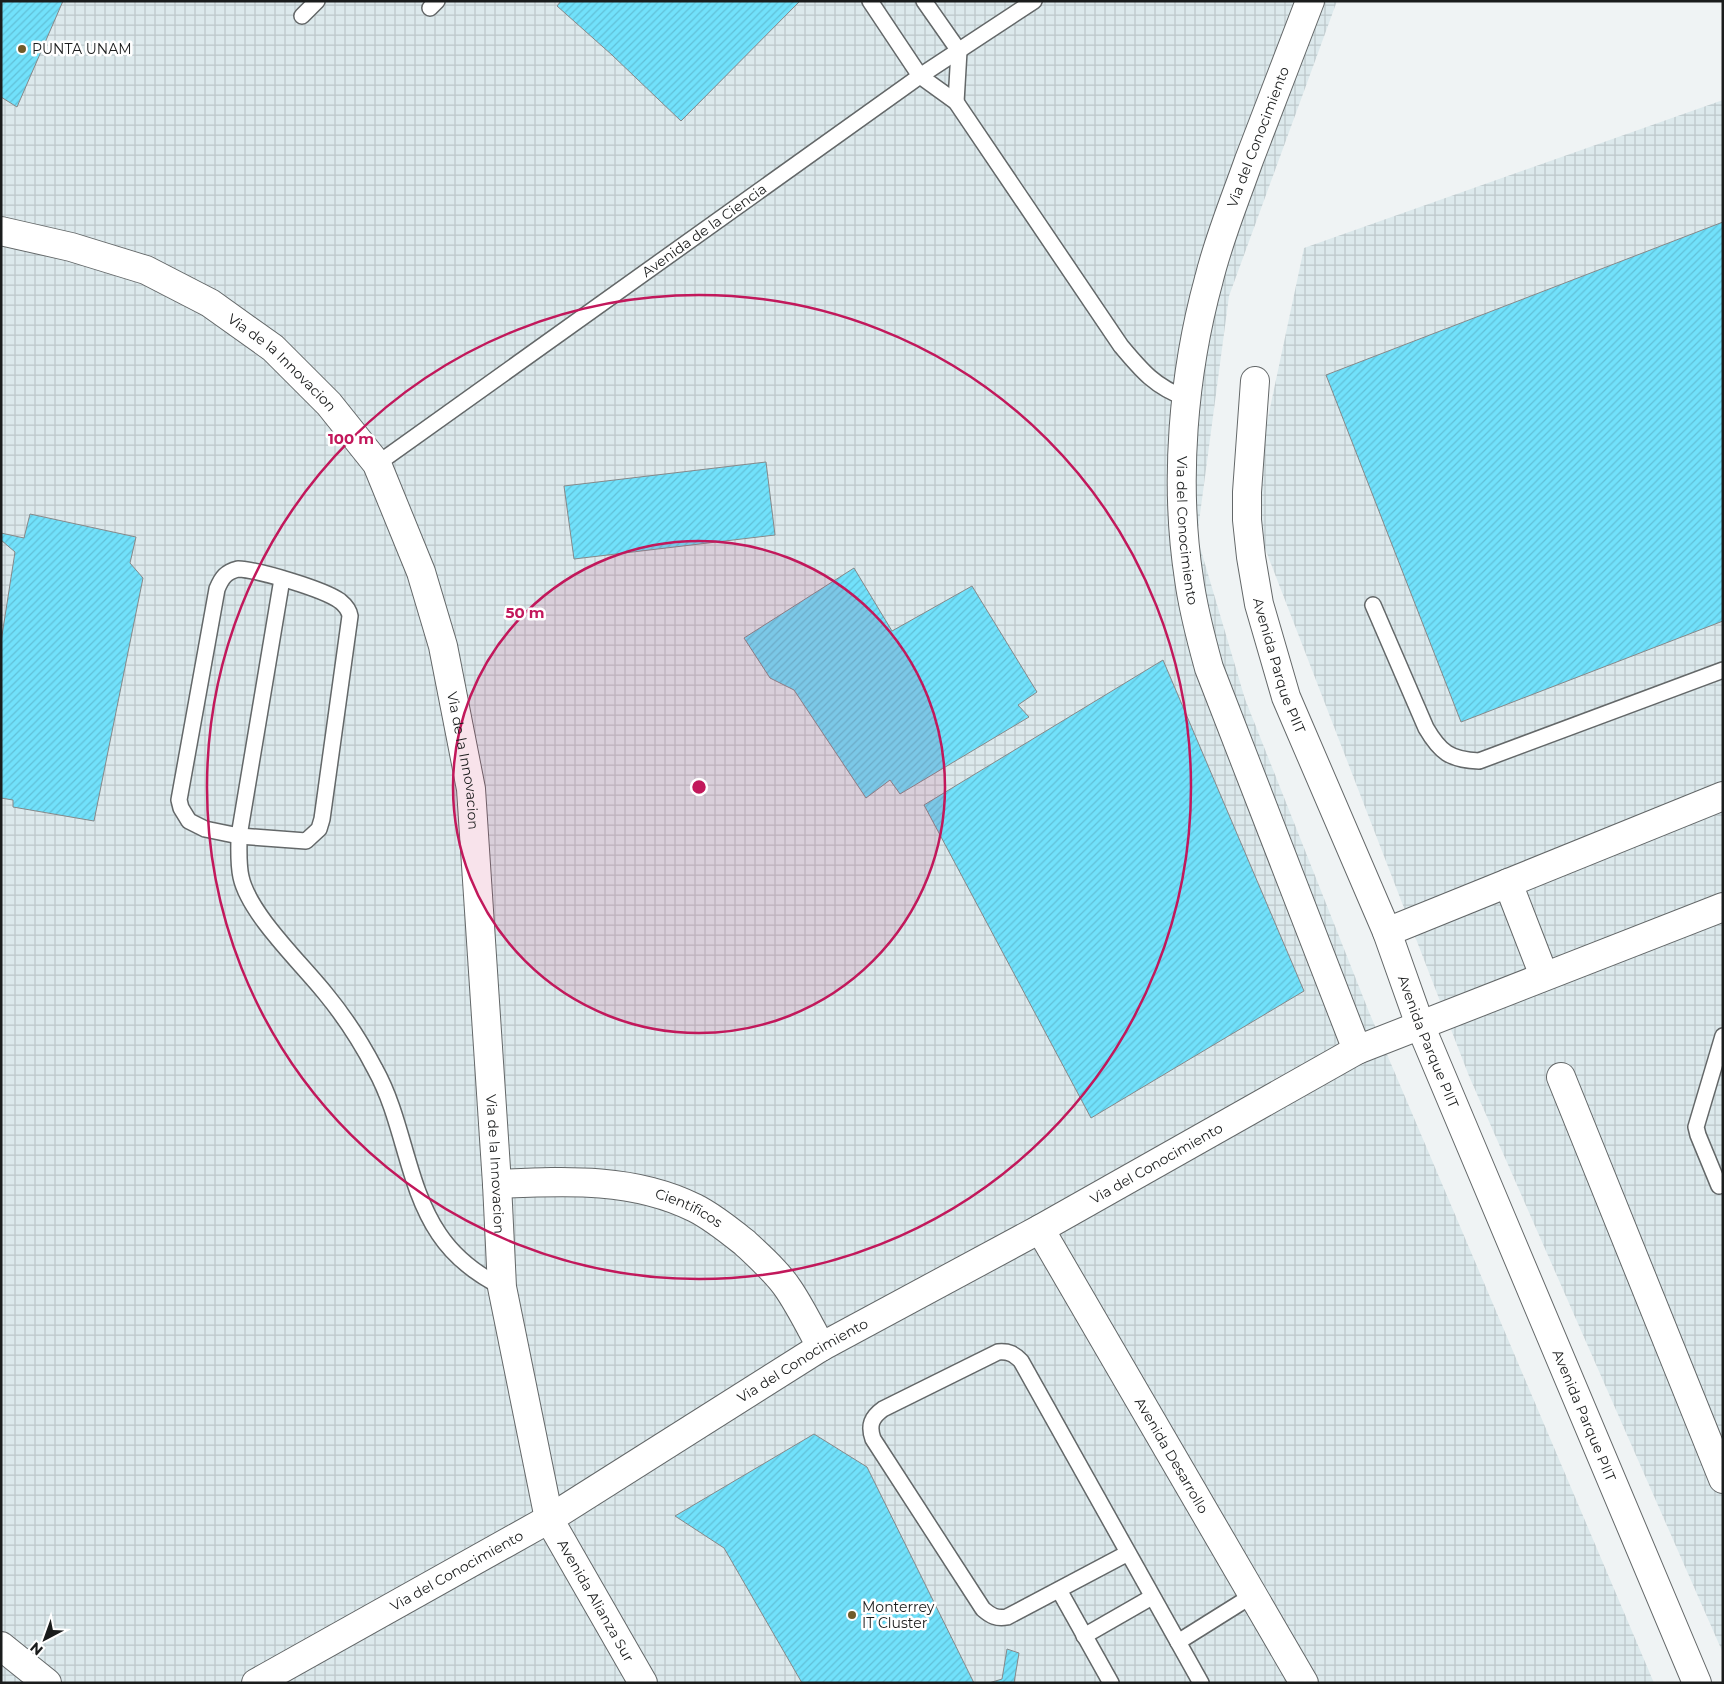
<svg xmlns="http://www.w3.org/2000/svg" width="1724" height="1684" font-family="Montserrat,sans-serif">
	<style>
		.industrial { fill: url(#industrial-grid) }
		.building { fill: url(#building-hatch); stroke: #86898a }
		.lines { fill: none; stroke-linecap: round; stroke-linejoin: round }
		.service-casing { stroke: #646869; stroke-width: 18 }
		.minor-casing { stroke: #646869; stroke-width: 30 }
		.service { stroke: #fff; stroke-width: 15 }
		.minor { stroke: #fff; stroke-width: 28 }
		.ring { fill: none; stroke: #c2185b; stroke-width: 2.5 }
		.poi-dot { fill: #705b2a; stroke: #fff; stroke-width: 2 }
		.labels { text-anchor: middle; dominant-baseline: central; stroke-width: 5; stroke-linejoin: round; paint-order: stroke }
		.poi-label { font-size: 14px; fill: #1a1c1c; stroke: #fff; text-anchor: start }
		.street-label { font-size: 14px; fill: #1a1c1c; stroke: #fff }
		.centre { fill: #c2185b; stroke: #fff; stroke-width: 2.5 }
		.ring-label { font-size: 15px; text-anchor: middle; font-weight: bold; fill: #c2185b; stroke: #fff; stroke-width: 5; stroke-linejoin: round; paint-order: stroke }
	</style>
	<defs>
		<pattern id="industrial-grid" width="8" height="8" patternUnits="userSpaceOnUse" patternTransform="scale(1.25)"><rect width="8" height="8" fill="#dce9ec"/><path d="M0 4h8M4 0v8" fill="none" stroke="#bcc7ca"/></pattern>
		<pattern id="building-hatch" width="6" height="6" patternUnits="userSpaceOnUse" patternTransform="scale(1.25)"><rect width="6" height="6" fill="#71e1fb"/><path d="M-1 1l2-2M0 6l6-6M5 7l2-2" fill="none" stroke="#61c0d7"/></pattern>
	</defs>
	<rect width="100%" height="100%" fill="#eff3f4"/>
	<!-- industrial -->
	<g class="industrial">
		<path d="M 1,1 L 1337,1 L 1229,296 L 1197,537 L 1245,699 L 1369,1012 L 1654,1683 L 1,1683 Z"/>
		<path d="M 1723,100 L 1723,1653 L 1469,1076 L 1249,507 L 1304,248 Z"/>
	</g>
	<!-- building -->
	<g class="building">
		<path d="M 1,1 L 63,1 L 17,107 L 1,97 Z"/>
		<path d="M 561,1 L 800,1 L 681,121 L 612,55 L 557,6 Z"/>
		<path d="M 1723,222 L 1723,621 L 1461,722 L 1326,375 Z"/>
		<path d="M 766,462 L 775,535 L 574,559 L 564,486 Z"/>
		<path d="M 30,514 L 136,537 L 130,563 L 143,578 L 94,821 L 13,807 L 13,800 L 1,798 L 1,642 L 15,552 L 1,540 L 1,533 L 24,538 Z"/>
		<path d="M 854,568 L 892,631 L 972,586 L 1037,692 L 1018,705 L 1029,717 L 900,794 L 890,780 L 866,798 L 794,690 L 770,678 L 744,638 Z"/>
		<path d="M 1163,660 L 1304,991 L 1091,1118 L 924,805 Z"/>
		<path d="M 814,1434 L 867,1467 L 974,1683 L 802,1683 L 724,1548 L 675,1516 Z"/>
		<path d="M 1007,1649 L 1019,1653 L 1014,1683 L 989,1683 L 1002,1679 Z"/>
	</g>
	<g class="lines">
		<!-- service casing -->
		<g class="service-casing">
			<g id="service">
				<path d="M 870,1 L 920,76 L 956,102 L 1121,346 C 1141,370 1155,387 1186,398"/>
				<path d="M 924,1 L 959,51 L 956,102"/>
				<path d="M 430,8 L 437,1"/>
				<path d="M 302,16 L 317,1"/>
				<path id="s1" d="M 377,464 L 920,76 L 1034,1"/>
				<path d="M 238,569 C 259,570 323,589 340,601 C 345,605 349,610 350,616 L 322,819 L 319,829 L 306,841 L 239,836 L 205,829 L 189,821 L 181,808 L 179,800 L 217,589 C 222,577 226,572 238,569 Z"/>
				<path d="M 282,579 L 239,836 C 239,850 238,864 241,877 C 249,914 301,963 325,993 C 344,1016 361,1042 375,1069 C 404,1121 406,1185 439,1234 C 455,1258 476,1274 502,1287"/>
				<path d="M 1373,605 L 1426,728 C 1440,752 1450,760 1479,761 L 1723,670"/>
				<path d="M 1719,1186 L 1698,1135 L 1696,1127 L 1723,1036"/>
				<path d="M 1128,1553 L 1007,1617 C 997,1619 991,1616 983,1609 L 873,1439 C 868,1425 872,1417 883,1409 L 998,1352 C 1009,1351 1014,1354 1021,1361 L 1201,1683"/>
				<path d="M 1059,1590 L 1111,1683"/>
				<path d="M 1084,1636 L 1152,1597"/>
				<path d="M 1178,1642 L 1253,1595"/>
			</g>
		</g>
		<!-- minor casing -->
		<g class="minor-casing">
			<g id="minor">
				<path id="s2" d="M 1310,1 C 1290,54 1269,107 1249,160 C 1235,200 1219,238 1209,279 C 1183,374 1174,482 1189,579 C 1193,609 1201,639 1209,668 L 1357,1050"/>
				<path id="s3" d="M 1,231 L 71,247 L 146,270 L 210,303 L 273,348 L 329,404 L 377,464 L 421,572 L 443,646 L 471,789 L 497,1184 L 502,1287 L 549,1519 L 643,1683"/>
				<path id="s4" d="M 1255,381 L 1247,492 L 1247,520 L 1251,557 L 1259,604 L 1286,697 L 1387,932 L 1420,1025 L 1697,1683"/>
				<path d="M 1508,883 L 1544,976"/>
				<path d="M 1387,932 L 1723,796"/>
				<path d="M 1561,1077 L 1723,1479"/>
				<path id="s5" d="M 497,1184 C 564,1181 633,1177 695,1208 C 713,1217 730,1231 745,1243 C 760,1257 778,1273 789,1290 C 801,1308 811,1328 821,1347"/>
				<path id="s6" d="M 1040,1229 L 1304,1683"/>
				<path d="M 1,1646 L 47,1683"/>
				<path id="s7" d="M 256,1683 L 549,1519 L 821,1347 L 1040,1229 L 1357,1050 L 1723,907"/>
			</g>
		</g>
		<!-- service -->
		<use href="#service" class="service"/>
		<!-- minor -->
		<use href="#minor" class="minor"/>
	</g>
	<!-- distance rings -->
	<circle cx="699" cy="787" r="246" fill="#c2185b" fill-opacity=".12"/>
	<g class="ring">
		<circle cx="699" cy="787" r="246"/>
		<circle cx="699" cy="787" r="492"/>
	</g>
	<!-- markers -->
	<g class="poi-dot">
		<circle cx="22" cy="49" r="5"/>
		<circle cx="852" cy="1615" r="5"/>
	</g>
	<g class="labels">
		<!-- poi labels -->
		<g class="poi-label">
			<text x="32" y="49">PUNTA UNAM</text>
			<text x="862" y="1607">Monterrey<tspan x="862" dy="16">IT Cluster</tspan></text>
		</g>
		<!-- street labels -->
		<g class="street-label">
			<text transform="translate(1258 137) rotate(-69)">Via del Conocimiento</text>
			<text stroke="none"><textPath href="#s1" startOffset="402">Avenida de la Ciencia</textPath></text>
			<text stroke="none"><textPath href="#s3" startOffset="316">Via de la Innovacion</textPath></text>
			<text stroke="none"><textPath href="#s2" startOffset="550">Via del Conocimiento</textPath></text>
			<text stroke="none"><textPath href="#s4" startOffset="289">Avenida Parque PIIT</textPath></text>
			<text stroke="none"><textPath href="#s3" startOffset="766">Via de la Innovacion</textPath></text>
			<text stroke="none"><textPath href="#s4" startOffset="694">Avenida Parque PIIT</textPath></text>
			<text stroke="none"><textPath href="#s7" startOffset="1040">Via del Conocimiento</textPath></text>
			<text stroke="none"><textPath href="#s3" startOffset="1171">Via de la Innovacion</textPath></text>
			<text stroke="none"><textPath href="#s5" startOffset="196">Cientificos</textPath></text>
			<text stroke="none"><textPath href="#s7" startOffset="635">Via del Conocimiento</textPath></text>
			<text stroke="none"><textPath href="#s4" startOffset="1099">Avenida Parque PIIT</textPath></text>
			<text stroke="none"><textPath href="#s6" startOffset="262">Avenida Desarrollo</textPath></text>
			<text stroke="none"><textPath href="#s7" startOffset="230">Via del Conocimiento</textPath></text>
			<text stroke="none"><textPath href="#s3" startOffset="1625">Avenida Alianza Sur</textPath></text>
		</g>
	</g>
	<circle cx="699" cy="787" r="8" class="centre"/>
	<g class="ring-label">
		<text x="351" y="444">100 m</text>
		<text x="525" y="618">50 m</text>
	</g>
	<!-- border -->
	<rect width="1724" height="1684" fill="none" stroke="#1a1c1c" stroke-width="5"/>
	<!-- north arrow -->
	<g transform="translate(45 1639) rotate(221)" stroke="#ffffff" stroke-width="4" paint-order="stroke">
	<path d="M0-4L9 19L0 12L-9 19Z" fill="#1a1c1c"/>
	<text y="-8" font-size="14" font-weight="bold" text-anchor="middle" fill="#1a1c1c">N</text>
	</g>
</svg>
